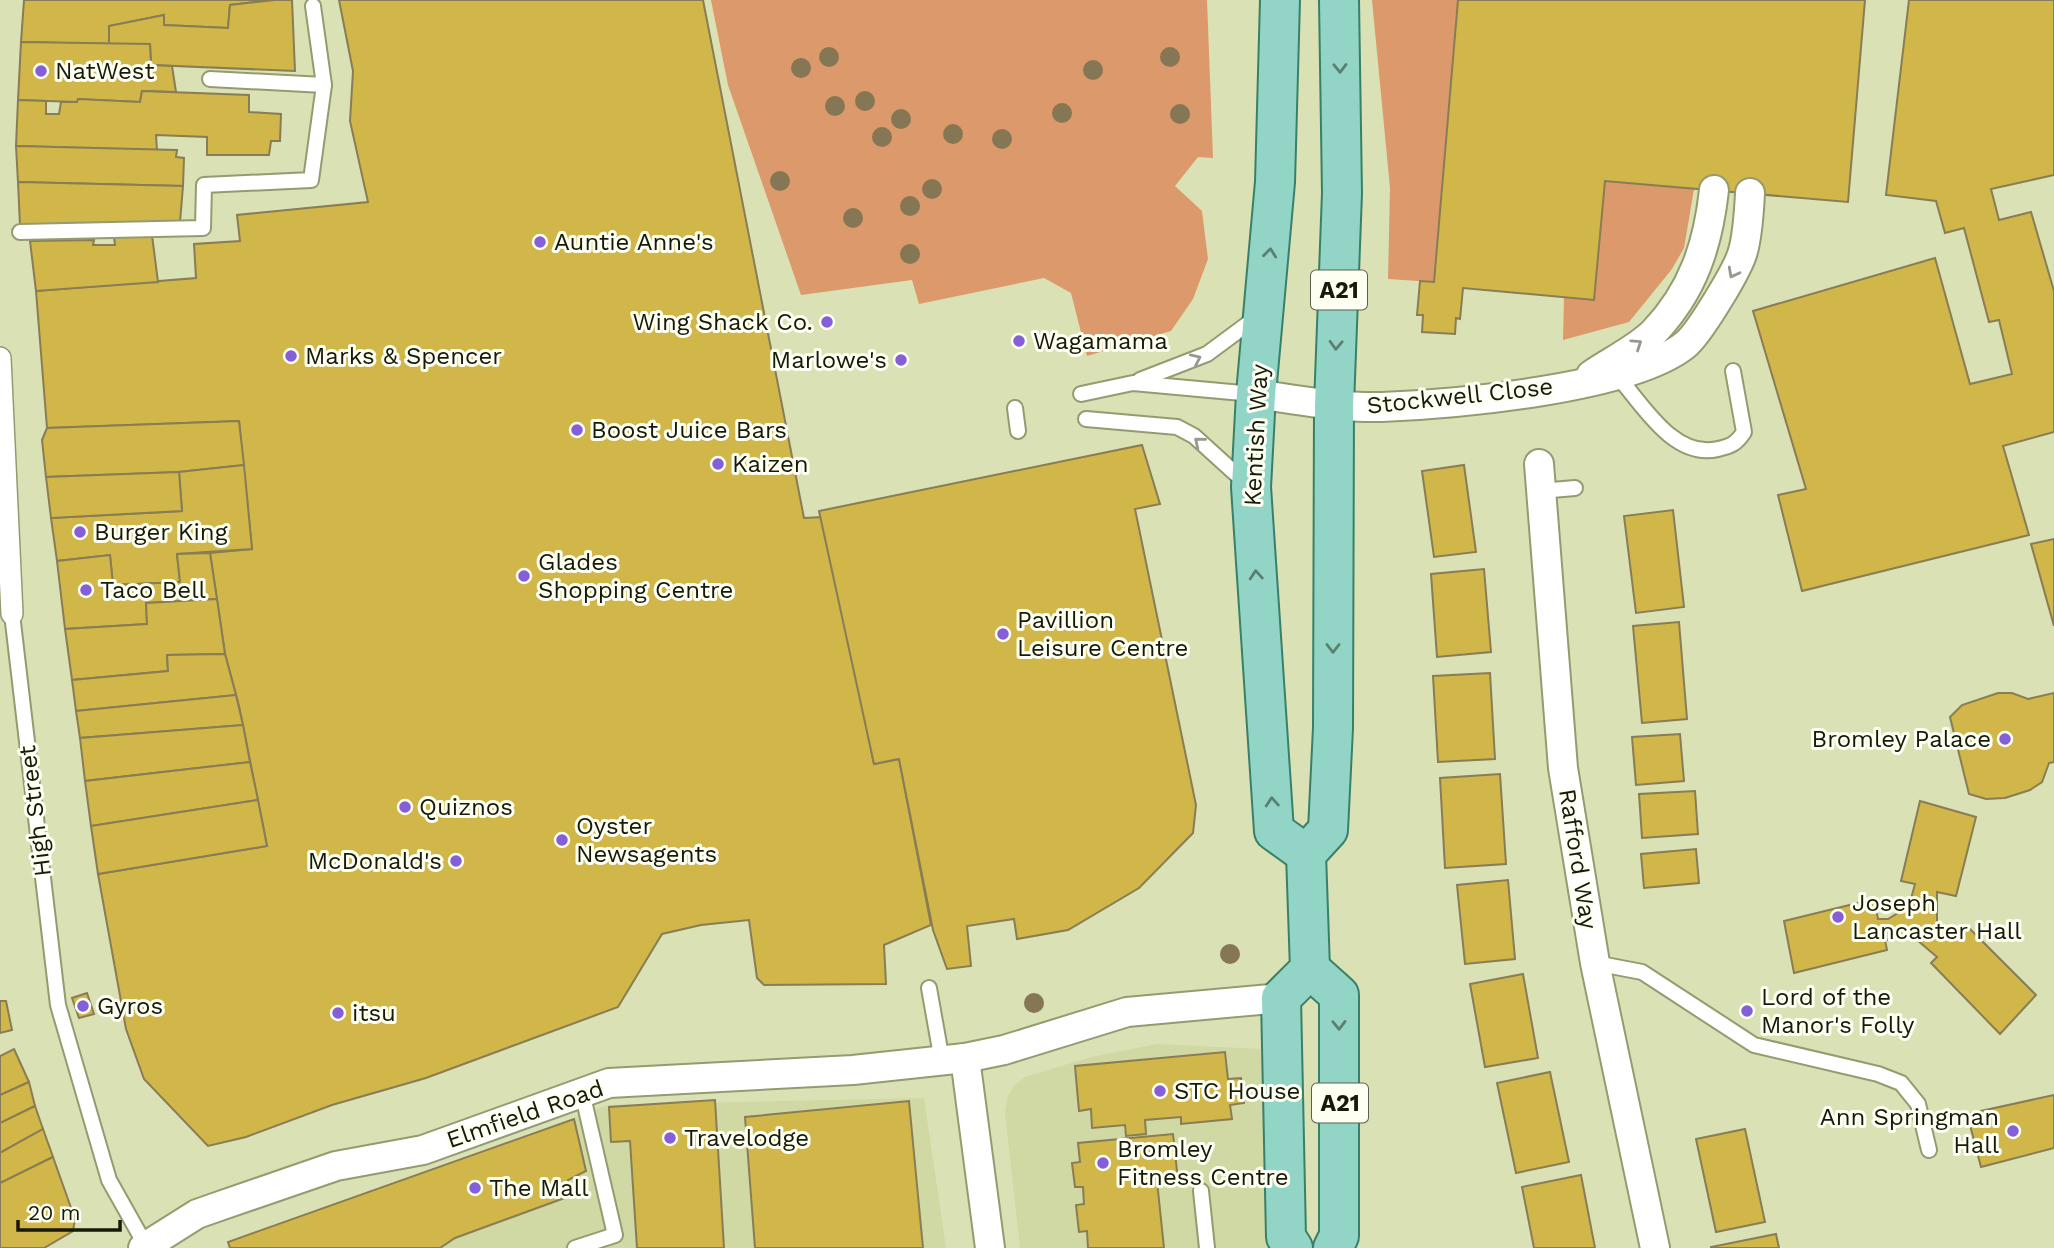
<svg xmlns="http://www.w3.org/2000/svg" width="2054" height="1248" font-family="'Work Sans',sans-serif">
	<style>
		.built { fill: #d0d8a3 }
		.green { fill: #dc996c }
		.building { fill: #d1b649; stroke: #887d54; stroke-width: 2 }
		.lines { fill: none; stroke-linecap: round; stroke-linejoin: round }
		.service-casing { stroke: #949b70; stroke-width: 18 }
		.pedestrian-casing { stroke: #949b70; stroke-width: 24 }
		.minor-casing { stroke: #949b70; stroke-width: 32 }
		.primary-casing { stroke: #38806a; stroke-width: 42 }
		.service { stroke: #fff; stroke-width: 14 }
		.pedestrian { stroke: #fff; stroke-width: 21 }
		.minor { stroke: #fff; stroke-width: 28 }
		.primary { stroke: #92d4c5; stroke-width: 38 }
		.tree { fill: #867754 }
		.oneway { stroke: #5b8070 }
		.oneway2 { stroke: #979890 }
		.poi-dot { fill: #855ed8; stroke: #fcfff1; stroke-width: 2.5 }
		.labels { text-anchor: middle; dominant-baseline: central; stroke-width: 6; stroke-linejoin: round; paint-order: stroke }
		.shield { fill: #fcfff1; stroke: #5c5f4f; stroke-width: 2 }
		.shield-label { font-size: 23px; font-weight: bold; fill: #171a09 }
		.poi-label { font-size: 24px; fill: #171a09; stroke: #fcfff1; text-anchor: start }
		.street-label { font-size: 24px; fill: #171a09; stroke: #fcfff1 }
	</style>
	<rect width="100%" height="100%" fill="#dae1b4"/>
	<!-- built -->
	<g class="built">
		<path d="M 1157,1044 L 1261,1049 L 1276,1248 L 1020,1248 L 1005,1112 L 1008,1096 L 1015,1085 L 1025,1077 L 1091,1057 Z"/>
		<path d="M 924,1098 L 946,1248 L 224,1248 L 608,1105 Z"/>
	</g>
	<!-- green -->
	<g class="green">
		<path d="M 711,0 L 1207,0 L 1213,158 L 1198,157 L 1175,186 L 1202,211 L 1208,259 L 1193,299 L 1171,331 L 1087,356 L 1071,293 L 1044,278 L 919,304 L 912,280 L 801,295 L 728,85 Z"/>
		<path d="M 1372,0 L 1458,0 L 1434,282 L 1388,279 L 1390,188 Z"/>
		<path d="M 1605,181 L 1694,189 L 1684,248 L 1672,269 L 1629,322 L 1563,340 L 1564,298 L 1594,299 Z"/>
	</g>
	<!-- building -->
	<g class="building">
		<path d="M 24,0 L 275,0 L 230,5 L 228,28 L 164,25 L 164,15 L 109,26 L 109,44 L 21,42 Z"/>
		<path d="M 275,0 L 292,0 L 295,71 L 151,65 L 150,44 L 109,44 L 109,26 L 164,15 L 164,25 L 228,28 L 230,5 Z"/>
		<path d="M 339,0 L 703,0 L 804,518 L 823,517 L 874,764 L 899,759 L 931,925 L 884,945 L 886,984 L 764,985 L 757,978 L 749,920 L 701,925 L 662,934 L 618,1007 L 426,1078 L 332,1105 L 246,1137 L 208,1146 L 144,1079 L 126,1029 L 98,874 L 267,846 L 239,706 L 225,654 L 210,553 L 252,549 L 239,421 L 47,428 L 36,291 L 196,278 L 194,244 L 240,241 L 237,215 L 368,202 L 350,121 L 353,71 Z"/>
		<path d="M 1458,0 L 1865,0 L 1848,202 L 1605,181 L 1594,300 L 1463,288 L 1460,319 L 1456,318 L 1455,334 L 1422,332 L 1423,315 L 1417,315 L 1420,281 L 1434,282 Z"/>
		<path d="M 1909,0 L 2054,0 L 2054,175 L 1991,189 L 1999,220 L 2031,212 L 2054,291 L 2054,432 L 2003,446 L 2029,535 L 1802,591 L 1778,495 L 1806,489 L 1753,311 L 1935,258 L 1970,384 L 2012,374 L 1999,320 L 1989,322 L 1964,228 L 1945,233 L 1936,201 L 1886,195 Z"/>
		<path d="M 21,42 L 150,44 L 151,65 L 172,66 L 176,92 L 142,91 L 140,102 L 78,99 L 77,102 L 18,100 Z"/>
		<path d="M 142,91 L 249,95 L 249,112 L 281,114 L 280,141 L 271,141 L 269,155 L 207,155 L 207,137 L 156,135 L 157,150 L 16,146 L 18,100 L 46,101 L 46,114 L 59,114 L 61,102 L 77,102 L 78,99 L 140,102 Z"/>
		<path d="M 16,146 L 177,150 L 176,157 L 184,158 L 183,186 L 18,182 Z"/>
		<path d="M 18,182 L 183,186 L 180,222 L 20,225 Z"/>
		<path d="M 152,235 L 158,282 L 36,291 L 30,241 L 94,240 L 93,245 L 115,245 L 114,237 Z"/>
		<path d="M 239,421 L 244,465 L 179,472 L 46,477 L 42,440 L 47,428 Z"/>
		<path d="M 1142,445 L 1160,504 L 1135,509 L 1196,805 L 1193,833 L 1139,888 L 1068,930 L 1017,939 L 1014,919 L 967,926 L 971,966 L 947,969 L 933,930 L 899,759 L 874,764 L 819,511 Z"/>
		<path d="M 244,465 L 252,549 L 177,554 L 180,582 L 113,585 L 110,555 L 57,561 L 51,518 L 182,511 L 179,472 Z"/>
		<path d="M 1464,465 L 1476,552 L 1434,557 L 1422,471 Z"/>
		<path d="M 179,472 L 182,511 L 51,518 L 46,477 Z"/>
		<path d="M 1673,510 L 1684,607 L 1636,613 L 1624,516 Z"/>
		<path d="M 2054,539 L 2054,626 L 2031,544 Z"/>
		<path d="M 210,553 L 217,599 L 146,603 L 147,624 L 65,629 L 57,561 L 110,555 L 113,585 L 180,582 L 177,554 Z"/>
		<path d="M 1484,569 L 1491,652 L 1437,657 L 1431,574 Z"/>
		<path d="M 217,599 L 225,654 L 167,655 L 168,671 L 72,680 L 65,629 L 147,624 L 146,603 Z"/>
		<path d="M 1679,622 L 1687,719 L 1642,723 L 1633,626 Z"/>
		<path d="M 225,654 L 236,695 L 76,711 L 72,680 L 168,671 L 167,655 Z"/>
		<path d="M 1490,673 L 1495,759 L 1438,762 L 1433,676 Z"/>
		<path d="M 1998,693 L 2012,693 L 2028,699 L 2054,693 L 2054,762 L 2049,763 L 2042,782 L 2030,790 L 2005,798 L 1986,799 L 1969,794 L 1950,717 L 1962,705 Z"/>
		<path d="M 236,695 L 243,725 L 80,738 L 76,711 Z"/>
		<path d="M 243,725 L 250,762 L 85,781 L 80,738 Z"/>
		<path d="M 1680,734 L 1684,781 L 1636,785 L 1632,737 Z"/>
		<path d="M 250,762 L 258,800 L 91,826 L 85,781 Z"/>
		<path d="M 1500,774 L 1506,864 L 1445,868 L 1440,778 Z"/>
		<path d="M 1695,791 L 1698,834 L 1642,838 L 1639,794 Z"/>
		<path d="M 258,800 L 267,846 L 98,874 L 91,826 Z"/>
		<path d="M 1920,801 L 1976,817 L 1956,896 L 1937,892 L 1937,925 L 1954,941 L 1968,927 L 2036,995 L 2000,1034 L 1931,963 L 1937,957 L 1917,940 L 1908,938 L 1885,940 L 1887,950 L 1794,973 L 1784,921 L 1874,899 L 1878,919 L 1888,919 L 1909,906 L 1915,884 L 1901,881 Z"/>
		<path d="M 1696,849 L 1699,883 L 1644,888 L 1641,854 Z"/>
		<path d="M 1508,880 L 1515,959 L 1465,964 L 1457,885 Z"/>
		<path d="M 1523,974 L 1538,1058 L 1485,1067 L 1470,984 Z"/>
		<path d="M 87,993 L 94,1014 L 79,1018 L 72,998 Z"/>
		<path d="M 0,1001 L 6,1001 L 12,1030 L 0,1033 Z"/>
		<path d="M 14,1049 L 29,1082 L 0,1095 L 0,1056 Z"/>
		<path d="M 1225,1052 L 1228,1079 L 1241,1078 L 1244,1103 L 1230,1105 L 1232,1119 L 1181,1124 L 1181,1117 L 1145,1120 L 1146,1134 L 1126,1136 L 1125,1125 L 1092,1128 L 1091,1109 L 1079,1111 L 1075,1066 Z"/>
		<path d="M 1550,1072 L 1569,1162 L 1516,1173 L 1497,1083 Z"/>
		<path d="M 29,1082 L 35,1106 L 0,1123 L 0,1095 Z"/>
		<path d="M 2054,1095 L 2054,1148 L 1981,1167 L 1967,1114 Z"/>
		<path d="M 715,1100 L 724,1248 L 637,1248 L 630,1141 L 611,1142 L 609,1107 Z"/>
		<path d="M 909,1101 L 923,1248 L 755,1248 L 745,1117 Z"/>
		<path d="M 35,1106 L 43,1129 L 0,1153 L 0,1123 Z"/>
		<path d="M 574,1119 L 586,1171 L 568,1180 L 570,1196 L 455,1238 L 440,1248 L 230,1248 L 228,1242 Z"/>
		<path d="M 43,1129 L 53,1157 L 0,1183 L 0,1153 Z"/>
		<path d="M 1745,1129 L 1765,1222 L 1716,1232 L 1696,1139 Z"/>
		<path d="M 1173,1134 L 1178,1180 L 1157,1181 L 1164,1248 L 1088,1248 L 1087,1231 L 1079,1232 L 1076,1205 L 1084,1204 L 1083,1187 L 1075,1187 L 1072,1163 L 1080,1162 L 1078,1143 Z"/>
		<path d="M 53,1157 L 75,1219 L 73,1231 L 44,1248 L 0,1248 L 0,1183 Z"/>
		<path d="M 1581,1175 L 1595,1248 L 1534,1248 L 1522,1187 Z"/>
		<path d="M 1776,1234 L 1779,1248 L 1711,1248 L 1711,1247 Z"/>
	</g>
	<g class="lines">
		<!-- service casing -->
		<g class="service-casing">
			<g id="service">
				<path d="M 210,79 L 324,85"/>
				<path d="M 20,232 L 203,228 L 204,185 L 311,180 L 324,85 L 313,6"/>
				<path d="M 1615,373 C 1641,402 1673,460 1718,449 C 1731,446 1736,444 1744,432 L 1733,371"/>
				<path d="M 1140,380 L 1207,354 L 1257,317"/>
				<path d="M 1081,394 L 1133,383 L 1253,394"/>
				<path d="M 1015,408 L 1018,431"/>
				<path d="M 1086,419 L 1177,427 L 1194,436 L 1247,484"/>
				<path d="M 1540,491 L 1575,488"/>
				<path d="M 12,614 L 58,1005 L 109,1180 L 146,1246"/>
				<path d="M 1595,963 L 1642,972 L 1754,1045 L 1878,1074 L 1901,1083 L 1918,1104 L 1929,1150"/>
				<path d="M 929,988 L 942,1061"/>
				<path d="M 1201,1191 L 1207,1248"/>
				<path d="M 575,1248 L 615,1235 L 582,1092"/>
			</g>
		</g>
		<!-- pedestrian casing -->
		<g class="pedestrian-casing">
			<path id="pedestrian" d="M 0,358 L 12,614"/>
		</g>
		<!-- minor casing -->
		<g class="minor-casing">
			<g id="minor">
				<path d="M 1591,375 C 1611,361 1637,349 1654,332 C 1693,291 1708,245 1714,190"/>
				<path d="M 1256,394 C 1297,400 1340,408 1382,407 C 1455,404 1630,389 1685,345 C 1699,334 1739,268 1743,251 C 1748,233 1749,212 1750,193"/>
				<path d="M 1539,464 L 1563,768 L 1595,963 L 1655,1248"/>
				<path d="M 965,1058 L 990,1248"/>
				<path d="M 143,1248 L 197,1214 L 214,1208 L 336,1166 L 423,1150 L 609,1083 L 853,1070 L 965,1058 L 1004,1050 L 1127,1012 L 1281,998"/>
			</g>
		</g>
		<!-- primary casing -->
		<g class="primary-casing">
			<g id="primary">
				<path d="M 1280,0 L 1275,182 L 1256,394 L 1251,487 L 1274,831 L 1306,854"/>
				<path d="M 1310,969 L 1339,995 L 1339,1236 L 1333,1248"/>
				<path d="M 1293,1248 L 1286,1237 L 1281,998 L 1310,969 L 1306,854 L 1328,830 L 1333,728 L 1334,405 L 1342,193 L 1339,0"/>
			</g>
		</g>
		<!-- service -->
		<use href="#service" class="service"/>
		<!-- pedestrian -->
		<use href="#pedestrian" class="pedestrian"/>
		<!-- minor -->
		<use href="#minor" class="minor"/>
		<!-- primary -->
		<use href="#primary" class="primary"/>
	</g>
	<!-- trees -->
	<g class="tree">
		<circle cx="829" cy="57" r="10"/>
		<circle cx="1170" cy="57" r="10"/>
		<circle cx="801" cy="68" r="10"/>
		<circle cx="1093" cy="70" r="10"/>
		<circle cx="865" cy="101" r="10"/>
		<circle cx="835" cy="106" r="10"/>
		<circle cx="1062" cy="113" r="10"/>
		<circle cx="1180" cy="114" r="10"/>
		<circle cx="901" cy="119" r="10"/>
		<circle cx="953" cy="134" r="10"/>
		<circle cx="882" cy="137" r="10"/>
		<circle cx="1002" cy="139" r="10"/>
		<circle cx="780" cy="181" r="10"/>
		<circle cx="932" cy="189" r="10"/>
		<circle cx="910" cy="206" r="10"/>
		<circle cx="853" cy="218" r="10"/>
		<circle cx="910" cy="254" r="10"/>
		<circle cx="1230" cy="954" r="10"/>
		<circle cx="1034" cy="1003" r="10"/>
	</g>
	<!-- one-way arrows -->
	<defs><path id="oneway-chevron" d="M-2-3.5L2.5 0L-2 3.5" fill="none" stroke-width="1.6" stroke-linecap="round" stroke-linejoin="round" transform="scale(1.75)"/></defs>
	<g class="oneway">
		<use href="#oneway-chevron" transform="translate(1340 68) rotate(89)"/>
		<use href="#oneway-chevron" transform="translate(1270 253) rotate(-84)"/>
		<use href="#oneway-chevron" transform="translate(1336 345) rotate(92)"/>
		<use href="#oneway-chevron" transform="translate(1256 575) rotate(-94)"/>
		<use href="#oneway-chevron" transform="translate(1333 648) rotate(90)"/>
		<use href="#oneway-chevron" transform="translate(1272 802) rotate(-94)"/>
		<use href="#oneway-chevron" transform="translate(1339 1025) rotate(89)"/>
	</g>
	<g class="oneway2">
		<use href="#oneway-chevron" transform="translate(1733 273) rotate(118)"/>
		<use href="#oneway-chevron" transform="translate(1637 344) rotate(-34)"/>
		<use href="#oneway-chevron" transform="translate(1196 359) rotate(-25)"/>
		<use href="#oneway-chevron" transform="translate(1199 442) rotate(-141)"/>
	</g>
	<!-- markers -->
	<g class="poi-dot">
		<circle cx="41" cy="71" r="7"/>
		<circle cx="540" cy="242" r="7"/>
		<circle cx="827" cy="322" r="7"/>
		<circle cx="1019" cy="341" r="7"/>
		<circle cx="291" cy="356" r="7"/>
		<circle cx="901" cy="360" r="7"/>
		<circle cx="577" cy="430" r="7"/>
		<circle cx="718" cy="464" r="7"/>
		<circle cx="80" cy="532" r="7"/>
		<circle cx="524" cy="576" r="7"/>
		<circle cx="86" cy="590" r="7"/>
		<circle cx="1003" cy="634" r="7"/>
		<circle cx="2005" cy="739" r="7"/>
		<circle cx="405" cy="807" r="7"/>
		<circle cx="562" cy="840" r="7"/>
		<circle cx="456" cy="861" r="7"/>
		<circle cx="1838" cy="917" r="7"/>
		<circle cx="83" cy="1006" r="7"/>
		<circle cx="1747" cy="1011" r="7"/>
		<circle cx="338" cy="1013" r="7"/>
		<circle cx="1160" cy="1091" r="7"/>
		<circle cx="2013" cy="1131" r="7"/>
		<circle cx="670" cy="1138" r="7"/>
		<circle cx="1103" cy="1163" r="7"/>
		<circle cx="475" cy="1188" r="7"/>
	</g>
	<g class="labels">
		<!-- shield labels -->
		<g class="shield">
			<rect x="1311" y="270.5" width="56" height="39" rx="5"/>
			<rect x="1312" y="1083.5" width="56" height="39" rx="5"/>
		</g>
		<g class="shield-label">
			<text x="1339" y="290">A21</text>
			<text x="1340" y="1103">A21</text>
		</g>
		<!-- poi labels -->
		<g class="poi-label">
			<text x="55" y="71">NatWest</text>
			<text x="554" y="242">Auntie Anne's</text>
			<text x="813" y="322" text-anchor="end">Wing Shack Co.</text>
			<text x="1033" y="341">Wagamama</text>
			<text x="305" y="356">Marks &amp; Spencer</text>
			<text x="887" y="360" text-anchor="end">Marlowe's</text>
			<text x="591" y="430">Boost Juice Bars</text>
			<text x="732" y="464">Kaizen</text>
			<text x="94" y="532">Burger King</text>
			<text x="538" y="562">Glades<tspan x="538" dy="28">Shopping Centre</tspan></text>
			<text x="100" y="590">Taco Bell</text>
			<text x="1017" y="620">Pavillion<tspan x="1017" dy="28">Leisure Centre</tspan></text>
			<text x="1991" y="739" text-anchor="end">Bromley Palace</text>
			<text x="419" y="807">Quiznos</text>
			<text x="576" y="826">Oyster<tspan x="576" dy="28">Newsagents</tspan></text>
			<text x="442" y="861" text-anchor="end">McDonald's</text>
			<text x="1852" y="903">Joseph<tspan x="1852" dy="28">Lancaster Hall</tspan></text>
			<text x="1761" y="997">Lord of the<tspan x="1761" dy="28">Manor's Folly</tspan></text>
			<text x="97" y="1006">Gyros</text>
			<text x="352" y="1013">itsu</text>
			<text x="1174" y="1091">STC House</text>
			<text x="1999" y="1117" text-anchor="end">Ann Springman<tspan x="1999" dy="28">Hall</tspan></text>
			<text x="684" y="1138">Travelodge</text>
			<text x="1117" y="1149">Bromley<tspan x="1117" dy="28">Fitness Centre</tspan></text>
			<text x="489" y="1188">The Mall</text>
		</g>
		<!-- street labels -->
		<g class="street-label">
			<text transform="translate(1460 396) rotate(-6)">Stockwell Close</text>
			<text transform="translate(1256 435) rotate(-87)">Kentish Way</text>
			<text transform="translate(35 811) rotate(-97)">High Street</text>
			<text transform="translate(1578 859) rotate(81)">Rafford Way</text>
			<text transform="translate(525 1114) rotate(-19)">Elmfield Road</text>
		</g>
	</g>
	<!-- scale -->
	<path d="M18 1220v10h102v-10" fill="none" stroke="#171a09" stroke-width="3.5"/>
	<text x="28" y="1220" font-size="21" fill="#171a09" stroke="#fcfff1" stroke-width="5" paint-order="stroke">20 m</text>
</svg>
